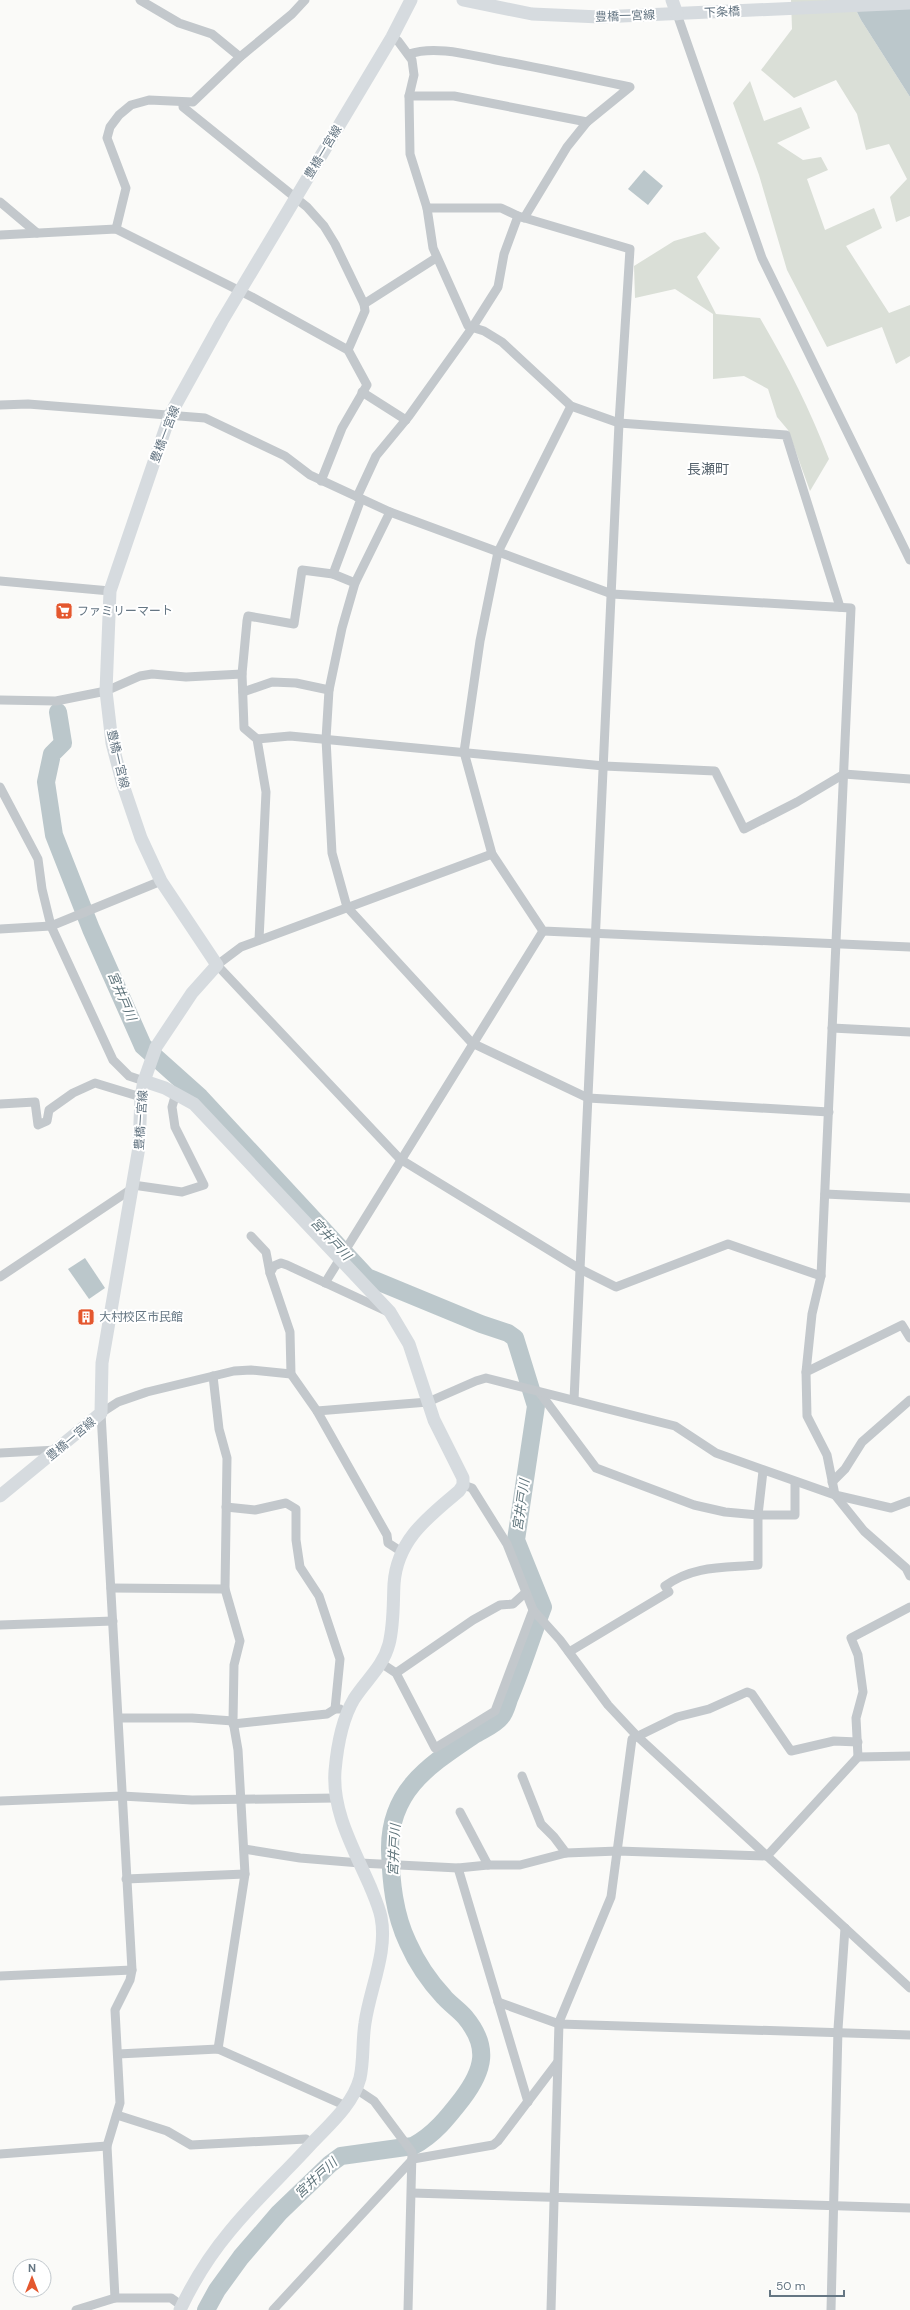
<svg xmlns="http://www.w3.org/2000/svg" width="910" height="2310" font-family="'DM Sans','Noto Sans JP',sans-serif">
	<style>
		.green { fill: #dadfd7 }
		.water { fill: #bbc7cb }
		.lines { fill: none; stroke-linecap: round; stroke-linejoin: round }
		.river { stroke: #bbc7cb; stroke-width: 18 }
		.street { stroke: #c3c8cc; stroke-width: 9 }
		.secondary { stroke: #d6dbdf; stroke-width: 13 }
		.labels { text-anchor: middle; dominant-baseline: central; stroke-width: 4; stroke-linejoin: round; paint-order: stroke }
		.street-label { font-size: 12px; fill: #657683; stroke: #fff }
		.poi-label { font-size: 12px; fill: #657683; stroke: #fff; text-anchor: start }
		.water-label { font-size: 13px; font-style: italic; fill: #60757c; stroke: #fff }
		.quarter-label { font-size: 14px; fill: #57646e; stroke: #fff }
	</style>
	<rect width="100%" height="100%" fill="#fafaf8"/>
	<!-- green -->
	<g class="green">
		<path d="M 791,0 L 851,0 L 861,20 L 910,97 L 910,216 L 896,222 L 890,197 L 907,179 L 889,144 L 866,150 L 857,114 L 836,80 L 794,98 L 761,70 L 792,29 Z"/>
		<path d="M 750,81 L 764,121 L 801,107 L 810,128 L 777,143 L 803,160 L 821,157 L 828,170 L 807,179 L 825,230 L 874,208 L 882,228 L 846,246 L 889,313 L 910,305 L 910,356 L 896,364 L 882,327 L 827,347 L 787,270 L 759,175 L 733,103 Z"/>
		<path d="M 705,232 L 720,248 L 697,277 L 716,314 L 760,318 C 788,366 809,407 829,459 L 810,491 L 788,430 L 777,417 L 768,389 L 744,376 L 713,379 L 713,314 L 675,289 L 635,298 L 634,266 L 674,241 Z"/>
	</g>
	<!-- water -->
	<g class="water">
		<path d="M 851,0 L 910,0 L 910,97 L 861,20 Z"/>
		<path d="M 644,170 L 663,186 L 648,205 L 628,189 Z"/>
		<path d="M 85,1258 L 105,1288 L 89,1299 L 68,1269 Z"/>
	</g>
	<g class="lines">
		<!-- river -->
		<path class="river" d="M 58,712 L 63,743 L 52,754 L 46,782 L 54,835 L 91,929 L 143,1046 L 200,1097 L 367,1277 L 481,1324 L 508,1333 L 515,1338 L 536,1406 L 516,1540 L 543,1607 C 531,1638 522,1669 509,1699 C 507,1705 505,1713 501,1717 C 495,1725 482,1730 474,1735 C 430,1765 389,1790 390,1850 C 391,1881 394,1914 408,1943 C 416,1961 430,1982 444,1997 C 450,2004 459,2010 465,2017 C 490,2047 484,2070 462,2099 C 448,2117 434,2135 413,2146 L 341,2156 L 330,2164 L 279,2213 L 241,2257 L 217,2290 L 206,2310"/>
		<!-- street -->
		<g class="street">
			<path d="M 140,0 L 179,23 L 212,34 L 240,57"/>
			<path d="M 677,14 L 762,258 L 910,560"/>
			<path d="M 392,37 L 398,41 L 412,60 L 414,75 L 409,96 L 410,154 L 427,208 L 433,248 L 468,326 L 484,331 L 502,342 L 571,406 L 619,423 L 786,435 L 840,607"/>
			<path d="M 409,54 C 435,45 470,55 496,60 C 541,68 586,78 630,87 L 587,122 L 567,147 L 524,218"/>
			<path d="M 409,96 L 454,96 L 587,122"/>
			<path d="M 183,103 L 183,107 L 307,207 L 324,226 L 335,244 L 364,304 L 365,311 L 348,350"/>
			<path d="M 0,202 L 37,233"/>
			<path d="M 427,208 L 501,208 L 518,216 L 630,249 L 619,423 L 574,1400"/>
			<path d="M 116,229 L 126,188 L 107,138 L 110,127 L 119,115 L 131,105 L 149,100 L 193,102 L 240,57 L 292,14 L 305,0"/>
			<path d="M 0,235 L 116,229 L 252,297 L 348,350 L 367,385 L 342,428 L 321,481"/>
			<path d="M 364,304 L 436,258"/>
			<path d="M 362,392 L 406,420"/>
			<path d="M 0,405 L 28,404 L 205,418 L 285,456 L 310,475 L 390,512 L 612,594 L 851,608 L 821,1276 L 812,1314 L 806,1372"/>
			<path d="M 571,406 L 498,552 L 480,641 L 464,752 L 492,854 L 543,931 L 910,947"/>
			<path d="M 357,497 L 376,456 L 409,416 L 472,328 L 498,287 L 504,254 L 518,216"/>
			<path d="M 390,512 L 355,583 L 342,628 L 329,690 L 326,739 L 332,853 L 347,907 L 472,1043 L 588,1098 L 829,1112"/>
			<path d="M 333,574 L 361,499"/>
			<path d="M 0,581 L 110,591"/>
			<path d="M 243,692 L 272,682 L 296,683 L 329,690"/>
			<path d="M 0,700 L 56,701 L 106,691 L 140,676 L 152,674 L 186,677 L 242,674"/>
			<path d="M 257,739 L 290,736 L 604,766 L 715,771 L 744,829 L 797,802 L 844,774 L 910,779"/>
			<path d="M 0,787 L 38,859 L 42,889 L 51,926 L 113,1060 L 129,1076 L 144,1081"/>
			<path d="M 492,854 L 241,947 L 217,965 L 400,1159 L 580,1269 L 616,1287 L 728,1244 L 821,1276"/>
			<path d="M 0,929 L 51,926 L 161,881"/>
			<path d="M 259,940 L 266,792 L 257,739 L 244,728 L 242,674 L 247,621 L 248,616 L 294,624 L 302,570 L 333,574 L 355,583"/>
			<path d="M 832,1028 L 910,1032"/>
			<path d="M 0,1104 L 35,1102 L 38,1125 L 47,1121 L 49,1110 L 73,1093 L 95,1083 L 141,1097"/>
			<path d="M 133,1185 L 182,1192 L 204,1185 L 175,1127 L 172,1107 L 176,1093"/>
			<path d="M 825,1194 L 910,1198"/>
			<path d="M 251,1236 L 266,1252 L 270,1273 L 290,1332 L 291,1374 L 317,1411 L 387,1535 L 388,1543 L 402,1552"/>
			<path d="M 270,1273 L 274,1266 L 281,1263 L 287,1265 L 386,1311"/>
			<path d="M 0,1277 L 133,1188"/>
			<path d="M 325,1283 L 543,931"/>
			<path d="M 910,1338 L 902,1325 L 806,1372 L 807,1416 L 827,1455 L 835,1495 L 864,1531 L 906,1568 L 910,1576"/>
			<path d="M 213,1376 L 219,1429 L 227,1458 L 225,1589 L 240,1641 L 234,1665 L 233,1721 L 238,1750 L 245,1874 L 218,2049"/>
			<path d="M 540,1393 L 596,1468 L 694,1505 L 725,1512 L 758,1515 L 795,1515 L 795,1483"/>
			<path d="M 317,1411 L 428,1402 L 476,1381 L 486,1378 L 675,1426 L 716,1453 L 835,1495 L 891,1508 L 910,1501"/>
			<path d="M 0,1453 L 57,1450"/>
			<path d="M 832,1482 L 845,1469 L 862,1442 L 910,1400"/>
			<path d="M 463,1485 L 472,1488 L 507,1544 L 533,1610 L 560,1640 L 608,1705 L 637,1736 L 910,1988"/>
			<path d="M 226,1507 L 255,1510 L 286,1503 L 296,1509 L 296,1540 L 300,1567 L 319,1596 L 340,1659 L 335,1709"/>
			<path d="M 111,1588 L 225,1589"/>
			<path d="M 0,1625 L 113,1621"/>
			<path d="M 569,1652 L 669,1592 L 665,1586 C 694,1565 724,1568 758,1565 L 758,1515 L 763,1471"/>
			<path d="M 381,1663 L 396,1673 L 435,1748 L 495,1711 L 533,1610"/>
			<path d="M 396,1673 L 473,1620 L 500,1605 L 513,1604 L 525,1593"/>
			<path d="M 119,1718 L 192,1718 L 233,1721"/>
			<path d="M 233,1724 L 327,1714 L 335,1709 L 340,1709"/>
			<path d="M 858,1757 L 856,1718 L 863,1692 L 858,1655 L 851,1638 L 910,1607"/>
			<path d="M 522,1776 L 541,1824 L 554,1837 L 566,1853"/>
			<path d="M 0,1801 L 122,1796 L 192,1800 L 336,1798"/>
			<path d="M 460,1812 L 488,1865"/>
			<path d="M 244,1849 L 300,1858 L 360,1863 L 458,1868 L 488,1865 L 520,1865 L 566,1853 L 618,1851 L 767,1856 L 858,1757 L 910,1756"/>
			<path d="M 458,1868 L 528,2102"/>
			<path d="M 126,1879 L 245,1874"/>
			<path d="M 0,1976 L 132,1970"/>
			<path d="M 498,2002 L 559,2024 L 910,2035"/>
			<path d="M 118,2054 L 218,2049 L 346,2106"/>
			<path d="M 356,2089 L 374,2101 L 412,2152 L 408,2310"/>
			<path d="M 117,2115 L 167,2131 L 191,2145 L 306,2139 L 312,2144"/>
			<path d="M 0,2154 L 107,2146"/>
			<path d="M 412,2193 L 910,2208"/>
			<path d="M 115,2298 L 107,2146 L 120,2103 L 115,2010 L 130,1980 L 132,1970 L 101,1413 L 118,1402 L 147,1392 L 234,1371 L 251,1370 L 291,1374"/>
			<path d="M 76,2310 L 115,2298 L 171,2298 L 182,2306"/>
			<path d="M 273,2310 L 413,2159 L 493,2145 L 498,2141 L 557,2063"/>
			<path d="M 551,2310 L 559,2022 L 611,1897 L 632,1739 L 677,1717 L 709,1709 L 747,1692 L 752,1694 L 791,1751 L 834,1741 L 858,1742"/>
			<path d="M 831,2310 L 838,2029 L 845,1928"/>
		</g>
		<!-- secondary -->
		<g class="secondary">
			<path d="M 463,0 L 532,14 L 600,17 L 910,3"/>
			<path d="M 672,0 L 677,14"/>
			<path d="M 144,1081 L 165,1088 L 194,1104 L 390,1312 L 409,1344 L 434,1420 L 463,1478 L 463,1485 L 459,1491 C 428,1517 397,1540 394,1584 C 393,1604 394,1624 389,1644 C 383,1667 366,1680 354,1699 C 342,1719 337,1748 335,1771 C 332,1812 354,1849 370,1886 C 374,1896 379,1907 381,1917 C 388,1952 370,1988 365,2023 C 362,2041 364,2060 360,2078 C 353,2104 331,2123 313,2142 C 286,2172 255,2200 230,2231 C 210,2255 193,2282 180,2310"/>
			<path d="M 0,1496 L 101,1413 L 102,1363 L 139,1147 L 141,1097 L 144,1081 L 156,1047 L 192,993 L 217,965 L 161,881 L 141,838 L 123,785 L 112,743 L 106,691 L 110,591 L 170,415 L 222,321 L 392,37 L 411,0"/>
		</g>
	</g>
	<!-- icons -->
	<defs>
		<g id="supermarket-square" transform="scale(0.9)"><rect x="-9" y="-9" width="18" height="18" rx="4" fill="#e4572e" stroke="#fff"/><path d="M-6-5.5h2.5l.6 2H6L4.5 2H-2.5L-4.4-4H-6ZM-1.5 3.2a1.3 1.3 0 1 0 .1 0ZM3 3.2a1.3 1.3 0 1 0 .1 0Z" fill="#fff"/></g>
		<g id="building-square" transform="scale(0.9)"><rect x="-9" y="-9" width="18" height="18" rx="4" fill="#e4572e" stroke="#fff"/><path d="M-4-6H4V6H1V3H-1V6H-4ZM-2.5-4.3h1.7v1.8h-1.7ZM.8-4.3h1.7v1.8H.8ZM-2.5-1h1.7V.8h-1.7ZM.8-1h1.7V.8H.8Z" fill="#fff"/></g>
	</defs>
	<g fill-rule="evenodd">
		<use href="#supermarket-square" x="64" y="611"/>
		<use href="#building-square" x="86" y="1317"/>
	</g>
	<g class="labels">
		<!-- street labels -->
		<g class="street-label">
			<text transform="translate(722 12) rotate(-3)">下条橋</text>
			<text transform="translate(625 16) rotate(-2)">豊橋一宮線</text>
			<text transform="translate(323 152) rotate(-59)">豊橋一宮線</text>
			<text transform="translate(165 434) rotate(-69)">豊橋一宮線</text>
			<text transform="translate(118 759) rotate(77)">豊橋一宮線</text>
			<text transform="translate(141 1120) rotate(-86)">豊橋一宮線</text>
			<text transform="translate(71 1439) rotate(-40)">豊橋一宮線</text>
		</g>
		<!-- poi labels -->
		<g class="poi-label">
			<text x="77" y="611">ファミリーマート</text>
			<text x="99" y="1317">大村校区市民館</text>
		</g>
		<!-- water labels -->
		<g class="water-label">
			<text transform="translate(122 996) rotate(67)">宮井戸川</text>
			<text transform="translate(331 1239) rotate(47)">宮井戸川</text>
			<text transform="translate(521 1505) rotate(-82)">宮井戸川</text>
			<text transform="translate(394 1850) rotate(-87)">宮井戸川</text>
			<text transform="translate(316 2178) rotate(-43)">宮井戸川</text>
		</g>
		<!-- quarter labels -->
		<g class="quarter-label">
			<text x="708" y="469">長瀬町</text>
		</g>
	</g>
	<!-- north arrow -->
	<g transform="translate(32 2278)"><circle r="19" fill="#ffffff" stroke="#c1c8cd"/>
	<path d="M0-3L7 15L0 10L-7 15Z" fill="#e4572e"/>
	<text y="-6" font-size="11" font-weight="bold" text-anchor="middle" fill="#657683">N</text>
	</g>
	<!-- scale -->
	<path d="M770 2290v6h74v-6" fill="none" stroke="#657683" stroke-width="2"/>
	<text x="776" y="2290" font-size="12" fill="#657683" stroke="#ffffff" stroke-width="3" paint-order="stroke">50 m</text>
</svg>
